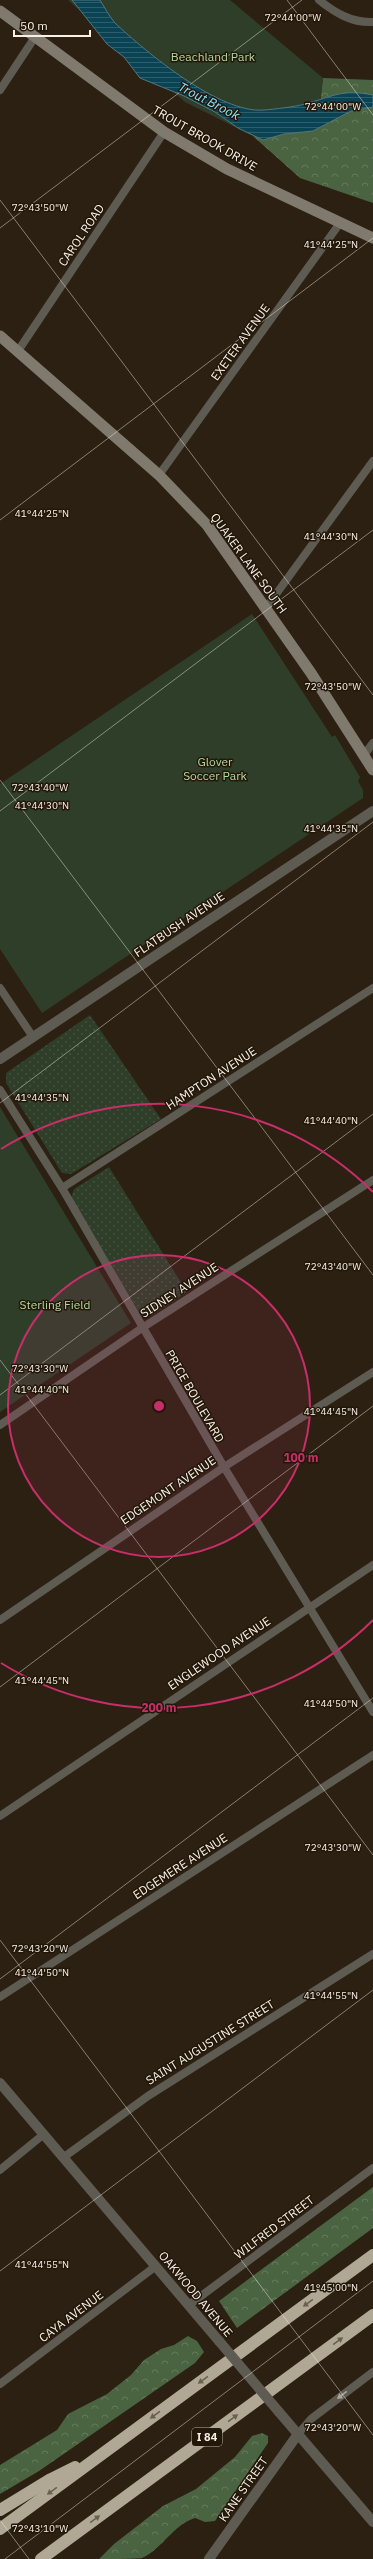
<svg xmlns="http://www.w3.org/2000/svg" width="373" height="2559" font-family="'IBM Plex Sans',sans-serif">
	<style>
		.grass { fill: url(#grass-dots) }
		.forest { fill: url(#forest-crowns) }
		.green { fill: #2f3e29 }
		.water { fill: url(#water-rules); stroke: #52777f }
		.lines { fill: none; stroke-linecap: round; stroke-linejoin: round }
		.minor { stroke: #5e5b52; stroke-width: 8 }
		.tertiary { stroke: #5e5b52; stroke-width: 10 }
		.secondary { stroke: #7f7a6d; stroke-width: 11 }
		.motorway { stroke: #b0a894; stroke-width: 12 }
		.tertiary-bridge { stroke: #5e5b52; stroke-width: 10 }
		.oneway { fill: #69604e }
		.oneway2 { fill: #aca69c }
		.ticks { fill: none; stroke: #f9f0e7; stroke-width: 1; stroke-opacity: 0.45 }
		.ring { fill: none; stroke: #c82e69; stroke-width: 2 }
		.labels { text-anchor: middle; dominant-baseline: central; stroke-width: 3; stroke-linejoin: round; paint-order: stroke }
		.shield { fill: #221709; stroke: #b8afa4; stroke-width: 1 }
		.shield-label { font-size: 11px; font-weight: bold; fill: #f9f0e7 }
		.park-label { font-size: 12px; fill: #b0dba1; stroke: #221709 }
		.street-label { font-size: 12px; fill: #f9f0e7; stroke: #221709 }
		.water-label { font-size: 13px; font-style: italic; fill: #8ce1fe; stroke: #221709 }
		.ticks-label { font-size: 10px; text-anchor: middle; fill: #f9f0e7; stroke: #221709; stroke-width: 3; stroke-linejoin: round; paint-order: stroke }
		.centre { fill: #c82e69; stroke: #221709; stroke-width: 2 }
		.ring-label { font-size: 12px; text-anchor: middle; font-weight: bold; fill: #c82e69; stroke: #221709; stroke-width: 3; stroke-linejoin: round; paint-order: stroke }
	</style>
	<defs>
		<pattern id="grass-dots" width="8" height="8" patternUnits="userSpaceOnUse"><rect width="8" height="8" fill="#2f3e29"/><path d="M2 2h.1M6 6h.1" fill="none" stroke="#44513e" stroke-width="1.8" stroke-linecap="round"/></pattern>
		<pattern id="forest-crowns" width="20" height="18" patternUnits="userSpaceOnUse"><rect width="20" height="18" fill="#4a6341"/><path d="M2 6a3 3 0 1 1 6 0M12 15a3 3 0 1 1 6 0" fill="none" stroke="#657a5c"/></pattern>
		<pattern id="water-rules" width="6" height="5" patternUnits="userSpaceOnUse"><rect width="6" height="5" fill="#0a4353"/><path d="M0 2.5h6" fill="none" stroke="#2e5e6c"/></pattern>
	</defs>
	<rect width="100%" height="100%" fill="#2c2012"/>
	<!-- grass -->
	<g class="grass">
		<path d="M 90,1015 L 161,1119 L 71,1174 L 62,1173 L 6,1083 L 6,1073 Z"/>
		<path d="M 109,1167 L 187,1292 L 152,1315 L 139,1312 L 71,1198 L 74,1189 Z"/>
	</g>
	<!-- forest -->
	<g class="forest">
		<path d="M 323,78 L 373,80 L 373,203 L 300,178 L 253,136 L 278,135 L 318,120 Z"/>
		<path d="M 373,2187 L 373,2228 L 237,2328 L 219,2301 Z"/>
		<path d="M 188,2336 L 197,2341 L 204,2352 L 195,2363 L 39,2471 L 0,2494 L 0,2465 L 57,2430 L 68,2414 L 107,2394 L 131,2375 L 144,2360 L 161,2349 L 174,2345 Z"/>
		<path d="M 262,2433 L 268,2436 L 268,2443 L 215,2521 L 205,2522 L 195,2518 C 174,2524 162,2549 142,2558 C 134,2559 109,2559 99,2559 L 114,2544 L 163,2506 L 196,2489 L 235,2457 L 252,2436 Z"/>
	</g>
	<!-- green -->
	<g class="green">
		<path d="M 68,0 L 230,0 L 323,78 L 318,120 L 278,135 L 253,136 L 185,102 Z"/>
		<path d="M 252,614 L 332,737 L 335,735 L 360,777 L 358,781 L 363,790 L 363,798 L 42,1013 L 0,949 L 0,784 Z"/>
		<path d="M 0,1107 L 131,1323 L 0,1412 Z"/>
	</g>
	<!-- water -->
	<path class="water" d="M 72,0 L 100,0 C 105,8 109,16 115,23 C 146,52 220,114 264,110 C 276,109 294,107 305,104 C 334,96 342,89 373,95 L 373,107 L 351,111 L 313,131 L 284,134 L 263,140 L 238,128 L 215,112 L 184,96 L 140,78 L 124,57 L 107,44 Z"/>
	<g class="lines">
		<!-- minor -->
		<g class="minor">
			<path d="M 319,0 C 335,13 352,23 373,22"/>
			<path d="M 0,90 L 35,37"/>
			<path d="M 18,351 L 164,132"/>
			<path d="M 159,475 L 340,223"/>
			<path d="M 266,608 L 373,461"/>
			<path d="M 364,755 L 373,743"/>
			<path d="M 0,988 L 33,1037"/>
			<path d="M 0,1090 L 62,1188 L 224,1467 L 373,1712"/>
			<path d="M 62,1188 L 373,988"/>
			<path d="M 0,1425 L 142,1328 L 373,1180"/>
			<path d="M 0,1620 L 224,1467 L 373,1372"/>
			<path d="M 0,1816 L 373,1565"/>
			<path d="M 0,1997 L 373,1755"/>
			<path d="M 64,2157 L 148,2096 L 373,1954"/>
			<path d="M 0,2170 L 44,2134"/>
			<path d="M 189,2305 L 373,2168"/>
			<path d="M 0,2384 L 156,2266"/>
			<path d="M 298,2434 L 311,2419 L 373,2372"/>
		</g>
		<!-- tertiary -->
		<g class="tertiary">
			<path d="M 0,1059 L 373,811"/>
			<path d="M 0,2083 L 219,2341"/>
			<path d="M 279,2412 L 373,2522"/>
			<path d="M 209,2559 L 298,2434"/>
		</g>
		<!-- secondary -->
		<g class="secondary">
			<path d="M 0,11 L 164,132 L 227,169 L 373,238"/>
			<path d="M 0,336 L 159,475 L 207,525 L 311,673 L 373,770"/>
		</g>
		<!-- motorway -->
		<g class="motorway">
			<path d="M 0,2510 L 51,2479 L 75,2467"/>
			<path d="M 0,2529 L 373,2255"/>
			<path d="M 41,2559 L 373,2315"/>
		</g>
		<!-- tertiary-bridge -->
		<path class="tertiary-bridge" d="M 219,2341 L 279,2412"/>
	</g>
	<!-- one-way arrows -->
	<defs><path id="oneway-solid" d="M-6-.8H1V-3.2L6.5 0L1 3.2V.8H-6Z"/></defs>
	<g class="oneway">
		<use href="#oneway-solid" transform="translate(308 2303) rotate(144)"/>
		<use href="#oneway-solid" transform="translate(338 2341) rotate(-36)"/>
		<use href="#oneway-solid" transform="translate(203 2380) rotate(144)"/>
		<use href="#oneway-solid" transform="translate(155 2415) rotate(144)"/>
		<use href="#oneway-solid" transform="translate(233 2418) rotate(-36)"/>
		<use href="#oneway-solid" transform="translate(52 2491) rotate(144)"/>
		<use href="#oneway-solid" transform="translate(95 2519) rotate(-36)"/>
	</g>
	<use class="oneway2" href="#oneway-solid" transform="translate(342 2395) rotate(142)"/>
	<!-- ticks -->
	<path class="ticks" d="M 287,0 L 373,115M 0,200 L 373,695M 0,228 L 302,0M 0,520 L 373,238M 0,780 L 373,1275M 0,811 L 373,530M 0,1103 L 373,822M 0,1360 L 373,1855M 0,1395 L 373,1114M 0,1687 L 373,1406M 0,1940 L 373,2435M 0,1979 L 373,1698M 0,2271 L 373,1990M 0,2520 L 29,2559M 5,2559 L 373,2281"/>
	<!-- distance rings -->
	<circle cx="159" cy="1406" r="151" fill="#c82e69" fill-opacity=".12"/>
	<g class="ring">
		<circle cx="159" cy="1406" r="151"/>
		<path d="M373 1620A302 302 0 0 1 1 1663M1 1149A302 302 0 0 1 373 1192"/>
	</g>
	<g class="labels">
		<!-- shield labels -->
		<rect class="shield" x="192" y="2428" width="30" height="18" rx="3"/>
		<g class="shield-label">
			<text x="207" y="2437">I 84</text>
		</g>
		<!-- park labels -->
		<g class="park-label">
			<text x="213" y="56">Beachland Park</text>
			<text x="215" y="761">Glover<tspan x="215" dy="14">Soccer Park</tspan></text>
			<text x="55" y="1304">Sterling Field</text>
		</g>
		<!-- street labels -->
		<g class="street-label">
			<text transform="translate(205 138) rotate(30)">TROUT BROOK DRIVE</text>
			<text transform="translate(81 235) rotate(-56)">CAROL ROAD</text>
			<text transform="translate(240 342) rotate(-54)">EXETER AVENUE</text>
			<text transform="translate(249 563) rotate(54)">QUAKER LANE SOUTH</text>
			<text transform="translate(179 924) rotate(-34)">FLATBUSH AVENUE</text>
			<text transform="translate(211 1078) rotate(-33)">HAMPTON AVENUE</text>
			<text transform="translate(179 1290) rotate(-33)">SIDNEY AVENUE</text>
			<text transform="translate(195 1396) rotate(60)">PRICE BOULEVARD</text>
			<text transform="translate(168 1490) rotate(-34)">EDGEMONT AVENUE</text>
			<text transform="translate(219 1653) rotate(-34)">ENGLEWOOD AVENUE</text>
			<text transform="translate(180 1866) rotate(-33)">EDGEMERE AVENUE</text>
			<text transform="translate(210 2042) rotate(-32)">SAINT AUGUSTINE STREET</text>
			<text transform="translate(274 2227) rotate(-37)">WILFRED STREET</text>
			<text transform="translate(196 2294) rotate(50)">OAKWOOD AVENUE</text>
			<text transform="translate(71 2316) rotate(-37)">CAYA AVENUE</text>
			<text transform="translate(243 2489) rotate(-55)">KANE STREET</text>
		</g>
		<!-- water labels -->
		<g class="water-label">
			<text transform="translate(209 101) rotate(27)">Trout Brook</text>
		</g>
	</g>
	<g class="ticks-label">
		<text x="293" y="21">72°44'00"W</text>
		<text x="333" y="110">72°44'00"W</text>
		<text x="40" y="211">72°43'50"W</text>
		<text x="331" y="248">41°44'25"N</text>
		<text x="42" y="517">41°44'25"N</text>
		<text x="331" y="540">41°44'30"N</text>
		<text x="333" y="690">72°43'50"W</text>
		<text x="40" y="791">72°43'40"W</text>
		<text x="42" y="809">41°44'30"N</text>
		<text x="331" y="832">41°44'35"N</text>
		<text x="42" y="1101">41°44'35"N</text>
		<text x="331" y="1124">41°44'40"N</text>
		<text x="333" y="1270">72°43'40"W</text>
		<text x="40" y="1372">72°43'30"W</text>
		<text x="42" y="1393">41°44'40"N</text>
		<text x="331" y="1415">41°44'45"N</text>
		<text x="42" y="1684">41°44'45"N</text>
		<text x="331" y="1707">41°44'50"N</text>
		<text x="333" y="1851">72°43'30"W</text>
		<text x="40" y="1952">72°43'20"W</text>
		<text x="42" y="1976">41°44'50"N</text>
		<text x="331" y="1999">41°44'55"N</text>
		<text x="42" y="2268">41°44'55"N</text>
		<text x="331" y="2291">41°45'00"N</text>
		<text x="333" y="2431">72°43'20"W</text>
		<text x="40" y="2532">72°43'10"W</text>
	</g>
	<circle cx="159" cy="1406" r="6" class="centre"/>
	<g class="ring-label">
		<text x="301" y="1462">100 m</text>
		<text x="159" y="1712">200 m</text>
	</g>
	<!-- scale -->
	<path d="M14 30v6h76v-6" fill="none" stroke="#f9f0e7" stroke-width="2"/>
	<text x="20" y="30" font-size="12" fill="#f9f0e7" stroke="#221709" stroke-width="3" paint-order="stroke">50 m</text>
</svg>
